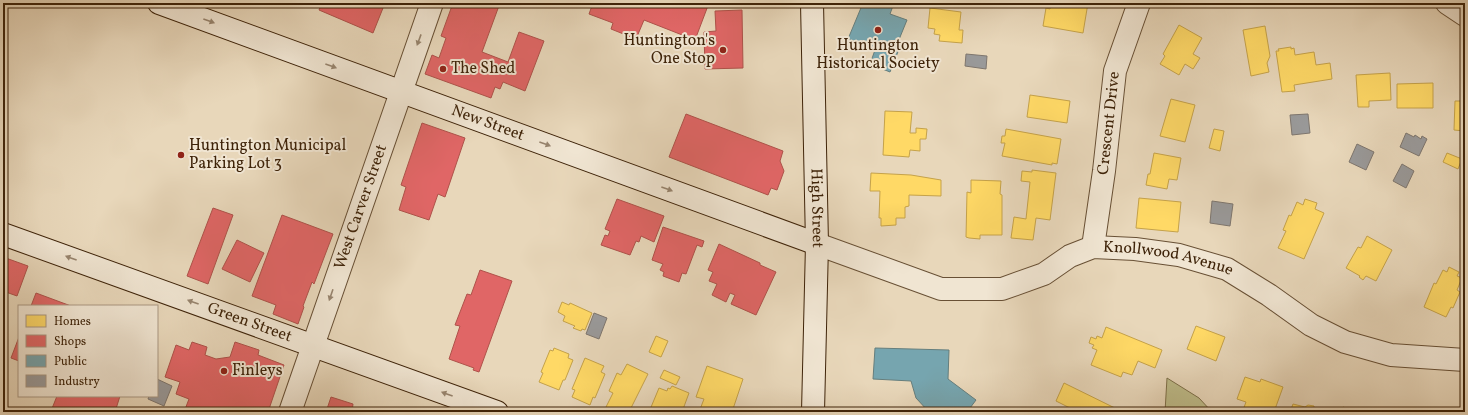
<svg xmlns="http://www.w3.org/2000/svg" width="1468" height="415" font-family="Vollkorn,serif">
	<style>
		.green { fill: #bebc8a; stroke: #7e704a }
		.homes { fill: #ffd966; stroke: #c5a24a }
		.shops { fill: #e06666; stroke: #af524a }
		.public { fill: #76a5af; stroke: #657e7d }
		.industry { fill: #999; stroke: #7e766e }
		.lines { fill: none; stroke-linecap: round; stroke-linejoin: round }
		.street-casing { stroke: #685035; stroke-width: 24 }
		.secondary-casing { stroke: #3e2309; stroke-width: 24 }
		.street { stroke: #f0e5d2; stroke-width: 22 }
		.secondary { stroke: #f0e5d2; stroke-width: 22 }
		.oneway { fill: #97846e }
		.poi-dot { fill: #8f2418; stroke: #f0e5d2; stroke-width: 1.5 }
		.labels { text-anchor: middle; dominant-baseline: central; stroke-width: 4; stroke-linejoin: round; paint-order: stroke }
		.poi-label { font-size: 16px; fill: #3e2309; stroke: #f0e5d2; text-anchor: start }
		.street-label { font-size: 16px; fill: #3e2309; stroke: #f0e5d2 }
	</style>
	<rect width="100%" height="100%" fill="#e8d7ba"/>
	<filter id="stains"><feTurbulence type="fractalNoise" baseFrequency=".005" numOctaves="4"/><feColorMatrix values="0 0 0 0 .2 0 0 0 0 .09 0 0 0 0 .02 0 0 0 .5 -.17"/></filter>
	<radialGradient id="worn" r=".72"><stop offset=".6" stop-color="#630" stop-opacity="0"/><stop offset="1" stop-color="#630" stop-opacity=".3"/></radialGradient>
	<!-- green -->
	<path class="green" d="M 1167,378 L 1199,398 L 1212,412 L 1165,412 Z"/>
	<!-- homes -->
	<g class="homes">
		<path d="M 1051,3 L 1088,3 L 1083,33 L 1043,26 L 1046,8 L 1050,9 Z"/>
		<path d="M 930,8 L 961,12 L 959,30 L 963,30 L 962,43 L 939,41 L 940,35 L 934,34 L 935,29 L 928,28 Z"/>
		<path d="M 1179,25 L 1202,38 L 1193,54 L 1200,58 L 1193,69 L 1185,64 L 1179,75 L 1160,64 L 1165,56 L 1163,54 Z"/>
		<path d="M 1265,26 L 1270,56 L 1267,63 L 1269,72 L 1251,76 L 1243,30 Z"/>
		<path d="M 1291,47 L 1291,49 L 1294,48 L 1295,55 L 1314,52 L 1316,65 L 1330,63 L 1332,79 L 1294,85 L 1295,91 L 1282,92 L 1276,51 L 1279,51 L 1278,49 Z"/>
		<path d="M 1390,73 L 1391,100 L 1369,101 L 1369,107 L 1358,107 L 1356,75 Z"/>
		<path d="M 1433,83 L 1433,108 L 1397,108 L 1397,84 Z"/>
		<path d="M 1030,95 L 1070,101 L 1067,123 L 1027,117 Z"/>
		<path d="M 1171,99 L 1195,105 L 1185,142 L 1160,136 Z"/>
		<path d="M 1455,101 L 1465,101 L 1465,131 L 1454,130 Z"/>
		<path d="M 885,111 L 912,112 L 910,133 L 916,133 L 916,128 L 927,129 L 926,139 L 920,139 L 920,151 L 910,150 L 909,157 L 883,155 Z"/>
		<path d="M 1006,129 L 1061,139 L 1057,164 L 1052,163 L 1052,165 L 1002,156 L 1005,143 L 1001,143 L 1002,136 L 1005,136 Z"/>
		<path d="M 1214,129 L 1224,131 L 1220,151 L 1209,148 Z"/>
		<path d="M 1154,153 L 1181,158 L 1177,180 L 1169,179 L 1167,189 L 1146,185 L 1148,174 L 1150,174 Z"/>
		<path d="M 1447,153 L 1462,159 L 1458,169 L 1443,162 Z"/>
		<path d="M 1032,170 L 1056,173 L 1050,220 L 1036,218 L 1033,240 L 1011,238 L 1014,217 L 1026,219 L 1030,182 L 1021,181 L 1022,171 L 1032,172 Z"/>
		<path d="M 871,173 L 911,175 L 941,180 L 941,196 L 909,195 L 909,206 L 905,207 L 905,218 L 896,218 L 896,225 L 881,226 L 881,218 L 879,218 L 880,191 L 870,191 Z"/>
		<path d="M 971,180 L 1001,181 L 1000,194 L 1002,195 L 1002,235 L 980,235 L 980,239 L 969,238 L 966,237 L 967,192 L 971,193 Z"/>
		<path d="M 1139,198 L 1181,202 L 1178,232 L 1136,228 Z"/>
		<path d="M 1305,199 L 1317,203 L 1315,209 L 1324,213 L 1304,259 L 1278,248 L 1286,231 L 1283,230 L 1289,215 L 1291,216 L 1297,202 L 1303,205 Z"/>
		<path d="M 1367,236 L 1392,250 L 1376,281 L 1366,276 L 1363,280 L 1359,277 L 1360,276 L 1346,268 L 1358,247 L 1361,248 Z"/>
		<path d="M 1449,267 L 1459,272 L 1457,276 L 1462,278 L 1457,290 L 1460,292 L 1453,308 L 1451,307 L 1446,317 L 1424,307 L 1434,283 L 1436,284 L 1443,270 L 1447,272 Z"/>
		<path d="M 562,302 L 569,305 L 570,303 L 592,313 L 585,330 L 582,329 L 581,331 L 573,328 L 575,326 L 563,321 L 565,316 L 558,312 Z"/>
		<path d="M 1196,326 L 1225,337 L 1216,361 L 1187,349 Z"/>
		<path d="M 1106,327 L 1162,350 L 1155,368 L 1138,361 L 1132,375 L 1123,372 L 1121,377 L 1091,365 L 1097,350 L 1092,348 L 1094,345 L 1089,343 L 1091,337 L 1096,339 L 1097,336 L 1102,338 Z"/>
		<path d="M 656,336 L 668,341 L 661,357 L 649,352 Z"/>
		<path d="M 554,348 L 569,354 L 568,358 L 573,360 L 565,380 L 563,380 L 559,390 L 539,382 L 543,373 L 541,372 L 550,350 L 553,351 Z"/>
		<path d="M 585,358 L 604,366 L 601,372 L 605,374 L 595,398 L 593,397 L 590,405 L 572,397 L 575,390 L 572,389 Z"/>
		<path d="M 627,364 L 648,374 L 629,412 L 607,412 L 604,411 L 613,393 L 609,391 L 617,373 L 621,375 Z"/>
		<path d="M 707,366 L 743,379 L 732,412 L 699,412 L 704,399 L 696,397 Z"/>
		<path d="M 664,370 L 680,377 L 676,385 L 660,378 Z"/>
		<path d="M 1245,377 L 1260,382 L 1261,379 L 1283,387 L 1274,412 L 1264,410 L 1263,412 L 1249,412 L 1243,410 L 1246,402 L 1237,399 Z"/>
		<path d="M 1064,383 L 1123,412 L 1078,412 L 1056,401 Z"/>
		<path d="M 672,386 L 689,393 L 682,412 L 649,412 L 659,388 L 667,391 L 668,388 L 670,389 Z"/>
		<path d="M 1293,404 L 1305,407 L 1308,405 L 1314,406 L 1314,412 L 1290,412 Z"/>
		<path d="M 1343,407 L 1356,412 L 1341,412 Z"/>
	</g>
	<!-- shops -->
	<g class="shops">
		<path d="M 322,3 L 385,3 L 373,33 L 319,10 Z"/>
		<path d="M 453,3 L 500,3 L 482,52 L 508,62 L 519,32 L 544,41 L 525,91 L 503,82 L 500,89 L 495,87 L 491,98 L 425,74 L 432,55 L 439,58 L 446,38 L 441,36 Z"/>
		<path d="M 593,3 L 709,3 L 695,40 L 644,20 L 636,39 L 611,29 L 613,23 L 589,14 Z"/>
		<path d="M 742,10 L 743,68 L 705,69 L 704,32 L 716,31 L 715,11 Z"/>
		<path d="M 686,114 L 783,151 L 780,161 L 784,171 L 777,190 L 771,188 L 768,195 L 669,157 Z"/>
		<path d="M 422,123 L 465,138 L 445,197 L 438,194 L 429,220 L 399,210 L 406,187 L 401,185 Z"/>
		<path d="M 617,199 L 664,216 L 654,242 L 641,236 L 639,242 L 636,241 L 630,255 L 601,245 L 605,235 L 608,236 L 610,231 L 605,229 Z"/>
		<path d="M 213,208 L 233,215 L 208,284 L 187,276 Z"/>
		<path d="M 282,215 L 333,234 L 314,284 L 312,282 L 303,306 L 304,307 L 298,324 L 273,314 L 276,305 L 252,296 Z"/>
		<path d="M 663,227 L 704,241 L 702,247 L 697,245 L 686,274 L 682,273 L 679,282 L 663,276 L 664,272 L 660,270 L 663,264 L 652,260 Z"/>
		<path d="M 237,240 L 264,253 L 250,282 L 222,269 Z"/>
		<path d="M 719,244 L 760,263 L 760,265 L 776,272 L 756,315 L 731,304 L 735,295 L 730,293 L 726,302 L 712,295 L 717,284 L 709,281 L 713,272 L 708,270 Z"/>
		<path d="M 3,257 L 28,266 L 17,296 L 3,291 Z"/>
		<path d="M 480,270 L 512,281 L 479,372 L 473,370 L 474,368 L 449,359 L 460,326 L 455,325 L 467,294 L 471,295 Z"/>
		<path d="M 36,293 L 71,306 L 31,306 Z"/>
		<path d="M 19,337 L 19,361 L 11,358 Z"/>
		<path d="M 192,342 L 207,347 L 205,355 L 216,359 L 230,357 L 235,342 L 259,350 L 258,355 L 284,365 L 268,412 L 184,412 L 189,399 L 176,394 L 180,382 L 165,377 L 176,345 L 189,350 Z"/>
		<path d="M 57,396 L 120,396 L 115,412 L 55,412 L 51,411 Z"/>
		<path d="M 331,397 L 353,404 L 352,412 L 315,412 L 316,408 L 326,412 Z"/>
	</g>
	<!-- public -->
	<g class="public">
		<path d="M 863,3 L 894,3 L 890,14 L 907,20 L 898,42 L 901,44 L 890,72 L 870,64 L 875,50 L 848,39 Z"/>
		<path d="M 875,348 L 949,350 L 948,379 L 976,400 L 967,412 L 929,412 L 916,398 L 911,381 L 873,379 Z"/>
	</g>
	<!-- industry -->
	<g class="industry">
		<path d="M 966,54 L 987,56 L 986,69 L 965,66 Z"/>
		<path d="M 1308,114 L 1310,133 L 1292,135 L 1290,115 Z"/>
		<path d="M 1406,133 L 1414,137 L 1415,135 L 1421,139 L 1422,136 L 1427,139 L 1419,156 L 1400,147 Z"/>
		<path d="M 1357,144 L 1374,152 L 1366,170 L 1349,162 Z"/>
		<path d="M 1402,164 L 1414,171 L 1406,188 L 1393,181 Z"/>
		<path d="M 1212,201 L 1233,204 L 1230,226 L 1210,223 Z"/>
		<path d="M 594,313 L 607,318 L 599,339 L 586,334 Z"/>
		<path d="M 157,379 L 172,386 L 164,406 L 148,399 L 149,396 L 157,396 Z"/>
	</g>
	<g class="lines">
		<!-- street casing -->
		<g class="street-casing">
			<g id="street">
				<path d="M 1447,3 L 1465,15"/>
				<path id="s1" d="M 817,244 L 941,289 L 1002,289 L 1044,274 L 1070,256 L 1093,247 L 1135,249 L 1179,255 L 1227,269 L 1269,295 L 1311,325 L 1345,342 L 1391,355 L 1465,360"/>
				<path id="s2" d="M 1093,247 L 1104,171 L 1115,71 L 1139,3"/>
				<path id="s3" d="M 290,412 L 432,3"/>
			</g>
		</g>
		<!-- secondary casing -->
		<g class="secondary-casing">
			<g id="secondary">
				<path id="s4" d="M 159,3 L 817,244"/>
				<path id="s5" d="M 812,3 L 817,244 L 813,412"/>
				<path id="s6" d="M 3,234 L 497,412"/>
			</g>
		</g>
		<!-- street -->
		<use href="#street" class="street"/>
		<!-- secondary -->
		<use href="#secondary" class="secondary"/>
	</g>
	<!-- one-way arrows -->
	<defs><path id="oneway-solid" d="M-6-.8H1V-3.2L6.5 0L1 3.2V.8H-6Z"/></defs>
	<g class="oneway">
		<use href="#oneway-solid" transform="translate(209 21) rotate(20)"/>
		<use href="#oneway-solid" transform="translate(419 40) rotate(110)"/>
		<use href="#oneway-solid" transform="translate(331 66) rotate(20)"/>
		<use href="#oneway-solid" transform="translate(545 144) rotate(20)"/>
		<use href="#oneway-solid" transform="translate(667 189) rotate(20)"/>
		<use href="#oneway-solid" transform="translate(71 258) rotate(-160)"/>
		<use href="#oneway-solid" transform="translate(331 295) rotate(109)"/>
		<use href="#oneway-solid" transform="translate(193 302) rotate(-160)"/>
		<use href="#oneway-solid" transform="translate(447 394) rotate(-160)"/>
	</g>
	<!-- markers -->
	<g class="poi-dot">
		<circle cx="878" cy="30" r="4"/>
		<circle cx="723" cy="50" r="4"/>
		<circle cx="443" cy="69" r="4"/>
		<circle cx="181" cy="155" r="4"/>
		<circle cx="224" cy="371" r="4"/>
	</g>
	<g class="labels">
		<!-- poi labels -->
		<g class="poi-label">
			<text x="715" y="41" text-anchor="end">Huntington's<tspan x="715" dy="18">One Stop</tspan></text>
			<text x="878" y="46" text-anchor="middle">Huntington<tspan x="878" dy="18">Historical Society</tspan></text>
			<text x="451" y="69">The Shed</text>
			<text x="189" y="146">Huntington Municipal<tspan x="189" dy="18">Parking Lot 3</tspan></text>
			<text x="232" y="371">Finleys</text>
		</g>
		<!-- street labels -->
		<g class="street-label">
			<text stroke="none"><textPath href="#s4" startOffset="350">New Street</textPath></text>
			<text stroke="none"><textPath href="#s2" startOffset="125">Crescent Drive</textPath></text>
			<text stroke="none"><textPath href="#s3" startOffset="217">West Carver Street</textPath></text>
			<text stroke="none"><textPath href="#s5" startOffset="205">High Street</textPath></text>
			<text stroke="none"><textPath href="#s1" startOffset="370">Knollwood Avenue</textPath></text>
			<text stroke="none"><textPath href="#s6" startOffset="262">Green Street</textPath></text>
		</g>
	</g>
	<!-- margin -->
	<rect width="1468" height="415" fill="none" stroke="#e8d7ba" stroke-width="16"/>
	<rect x="4" y="4" width="1460" height="407" fill="none" stroke="#3e2309" stroke-width="2"/>
	<rect x="8" y="8" width="1452" height="399" fill="none" stroke="#3e2309"/>
	<!-- legend -->
	<rect x="18" y="305" width="140" height="92" fill="#f0e5d2" stroke="#a99782"/>
	<rect x="26" y="315" width="20" height="12" fill="#ffd966" stroke="#a99782"/>
	<text x="54" y="325" font-size="12" fill="#3e2309">Homes</text>
	<rect x="26" y="335" width="20" height="12" fill="#e06666" stroke="#a99782"/>
	<text x="54" y="345" font-size="12" fill="#3e2309">Shops</text>
	<rect x="26" y="355" width="20" height="12" fill="#76a5af" stroke="#a99782"/>
	<text x="54" y="365" font-size="12" fill="#3e2309">Public</text>
	<rect x="26" y="375" width="20" height="12" fill="#999999" stroke="#a99782"/>
	<text x="54" y="385" font-size="12" fill="#3e2309">Industry</text>
	<rect width="100%" height="100%" filter="url(#stains)"/>
	<rect width="100%" height="100%" fill="url(#worn)"/>
</svg>
